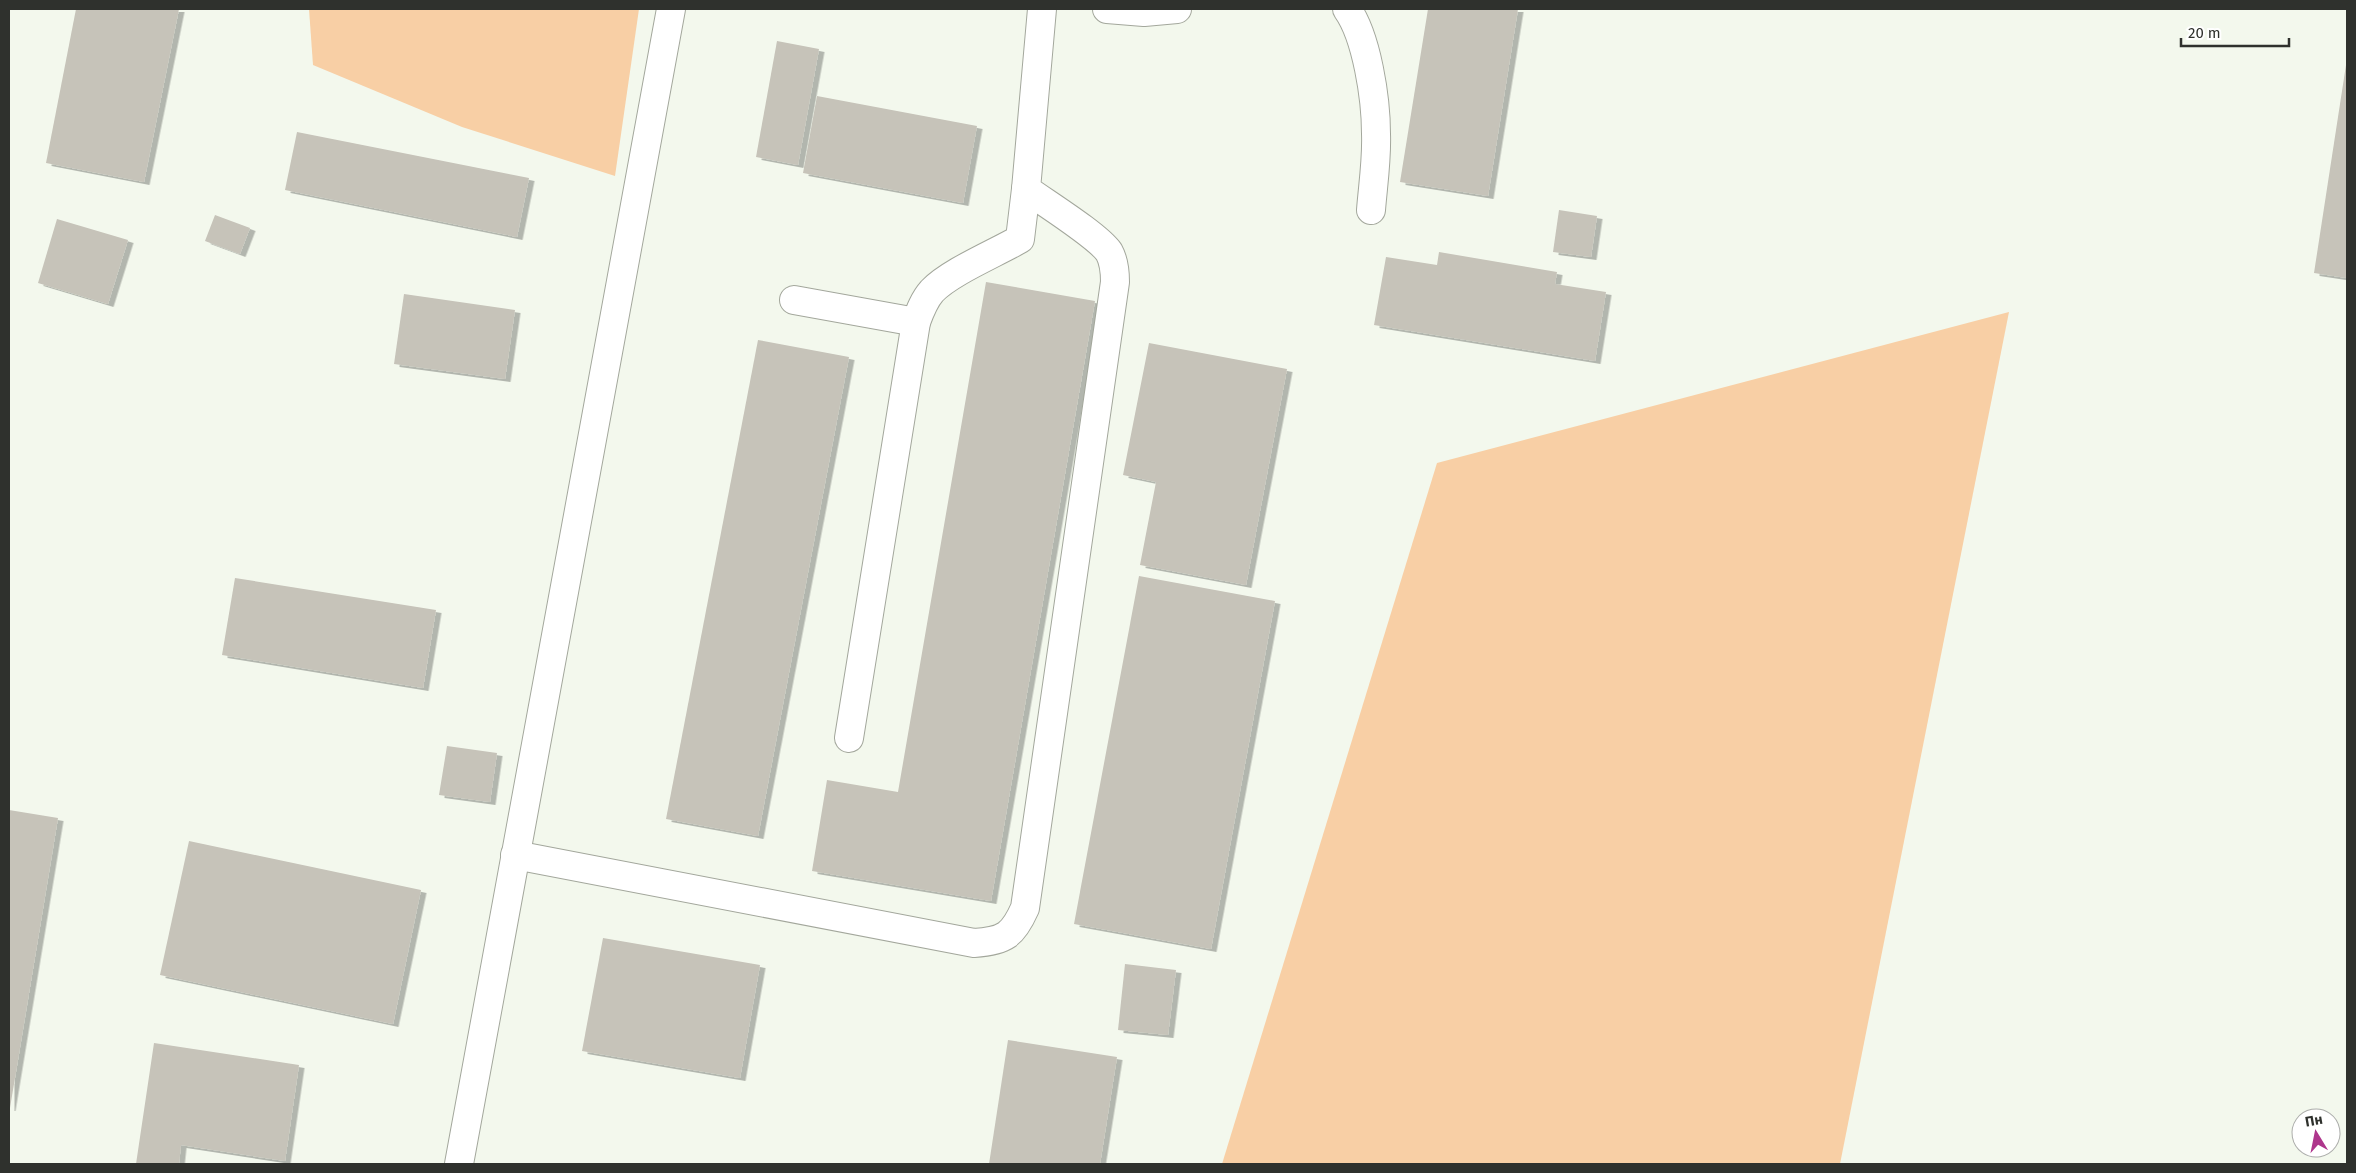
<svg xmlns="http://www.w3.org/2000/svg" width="2356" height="1173" font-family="'Fira Sans',sans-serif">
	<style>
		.green { fill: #f8cfa5 }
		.building { fill: #c6c3b9; filter: url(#shadow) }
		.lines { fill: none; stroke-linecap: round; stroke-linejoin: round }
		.minor-casing { stroke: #a3a79c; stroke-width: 30 }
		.minor { stroke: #fff; stroke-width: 28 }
	</style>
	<defs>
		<filter id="shadow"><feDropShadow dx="5.5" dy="3" stdDeviation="0" flood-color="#0004"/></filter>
	</defs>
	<rect width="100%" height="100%" fill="#f3f8ed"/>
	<!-- green -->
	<g class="green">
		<path d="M 309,9 L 639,9 L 615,176 L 462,127 L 313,65 Z"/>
		<path d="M 2009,312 L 1840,1164 L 1222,1164 L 1437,463 Z"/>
	</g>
	<!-- building -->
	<g class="building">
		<path d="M 76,9 L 179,9 L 144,182 L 46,163 Z"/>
		<path d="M 1428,9 L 1518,9 L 1488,196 L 1400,182 Z"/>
		<path d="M 777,41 L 819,49 L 798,165 L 756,157 Z"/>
		<path d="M 2346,65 L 2347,65 L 2347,278 L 2314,273 Z"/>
		<path d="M 817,96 L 977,126 L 963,203 L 803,173 Z"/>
		<path d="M 297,132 L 529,178 L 517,237 L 285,190 Z"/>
		<path d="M 1559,210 L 1597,216 L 1591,257 L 1553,252 Z"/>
		<path d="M 215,215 L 250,228 L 240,254 L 205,241 Z"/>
		<path d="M 57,219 L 128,240 L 108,304 L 38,283 Z"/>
		<path d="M 1439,252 L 1557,272 L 1555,284 L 1606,292 L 1595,361 L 1374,325 L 1386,257 L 1437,265 Z"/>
		<path d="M 986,282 L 1095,301 L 991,901 L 812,871 L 827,780 L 898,792 Z"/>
		<path d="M 404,294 L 515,310 L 505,379 L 394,364 Z"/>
		<path d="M 758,340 L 849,357 L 758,836 L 666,819 Z"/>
		<path d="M 1149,343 L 1287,369 L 1246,585 L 1140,565 L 1156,482 L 1123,475 Z"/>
		<path d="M 1139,576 L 1275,601 L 1211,949 L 1074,924 Z"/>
		<path d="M 235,578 L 436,610 L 423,688 L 222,655 Z"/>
		<path d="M 447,746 L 497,753 L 490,802 L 439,795 Z"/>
		<path d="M 9,810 L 58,818 L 10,1108 L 9,1108 Z"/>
		<path d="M 189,841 L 421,890 L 393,1024 L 160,975 Z"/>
		<path d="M 603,938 L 760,965 L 740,1078 L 582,1051 Z"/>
		<path d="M 1125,964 L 1176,970 L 1168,1035 L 1118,1030 Z"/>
		<path d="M 1008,1040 L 1117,1057 L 1100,1164 L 989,1164 Z"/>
		<path d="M 154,1043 L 299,1065 L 285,1161 L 181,1145 L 179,1164 L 136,1164 Z"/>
	</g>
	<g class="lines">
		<!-- minor casing -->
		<g class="minor-casing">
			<g id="minor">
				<path d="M 1107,9 L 1144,12 L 1177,9"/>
				<path d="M 1347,9 C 1367,37 1376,99 1376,134 C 1377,159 1373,185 1371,210"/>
				<path d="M 794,300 L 916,322"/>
				<path d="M 849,738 L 916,322 C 920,311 924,300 932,291 C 950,272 996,253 1020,239 L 1026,189"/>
				<path d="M 515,855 L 974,943 C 1005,941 1013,935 1025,908 L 1115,282 C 1115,272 1114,261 1109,252 C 1097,235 1045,203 1026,189 L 1042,9"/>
				<path d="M 459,1164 L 671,9"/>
			</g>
		</g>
		<!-- minor -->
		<use href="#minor" class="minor"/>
	</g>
	<!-- border -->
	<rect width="2356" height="1173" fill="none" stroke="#2f312d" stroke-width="20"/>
	<!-- north arrow -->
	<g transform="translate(2316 1133) rotate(350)"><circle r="24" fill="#ffffff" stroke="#acadab"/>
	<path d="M0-4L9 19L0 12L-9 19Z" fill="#ae368c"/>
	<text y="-8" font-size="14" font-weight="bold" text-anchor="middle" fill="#2f312d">Пн</text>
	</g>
	<!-- scale -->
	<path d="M2181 38v8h108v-8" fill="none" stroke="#2f312d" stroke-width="2.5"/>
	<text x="2188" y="38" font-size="15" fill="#2f312d" stroke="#ffffff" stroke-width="4" paint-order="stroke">20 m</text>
</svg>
